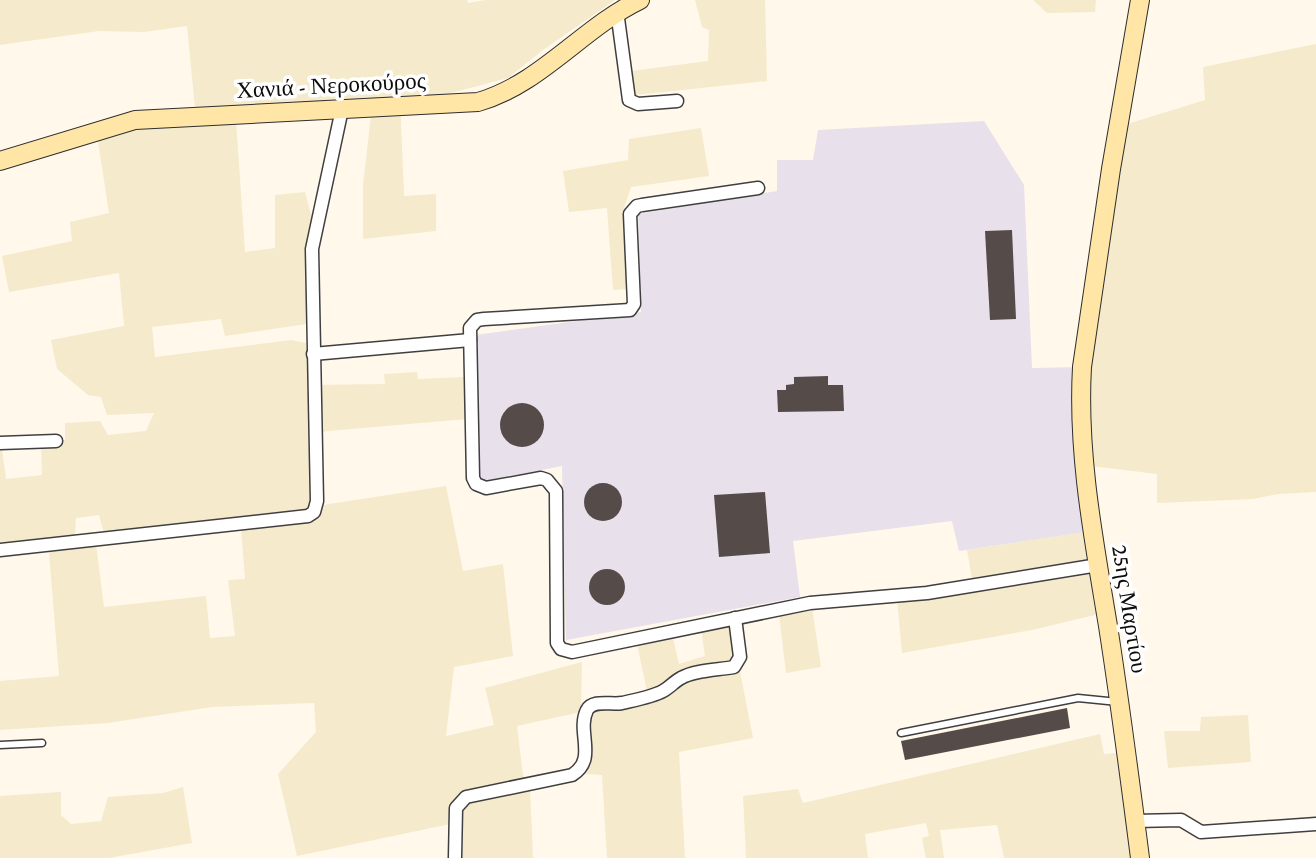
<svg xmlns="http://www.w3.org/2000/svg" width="1316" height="858" font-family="'Crimson Pro',serif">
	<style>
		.industrial { fill: #e8e0eb }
		.farmland { fill: #f5eacc; fill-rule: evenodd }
		.building { fill: #554b48 }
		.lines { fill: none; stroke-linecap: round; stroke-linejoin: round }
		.service-casing { stroke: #3f3f3f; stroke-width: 9 }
		.minor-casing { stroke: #3f3f3f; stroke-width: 15 }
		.secondary-casing { stroke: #2e2e2e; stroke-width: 20 }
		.service { stroke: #fff; stroke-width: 6 }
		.minor { stroke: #fff; stroke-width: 12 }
		.secondary { stroke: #ffe5a6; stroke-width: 18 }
		.labels { text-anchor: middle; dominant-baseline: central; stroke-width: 7; stroke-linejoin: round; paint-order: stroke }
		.street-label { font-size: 23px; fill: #0c0c0c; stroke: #fff }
	</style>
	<rect width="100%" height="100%" fill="#fff8eb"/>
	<!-- industrial -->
	<path class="industrial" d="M 984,121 L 1024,185 L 1032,368 L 1082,367 L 1093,531 L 959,551 L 952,521 L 793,541 L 800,597 L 566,640 L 562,466 L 479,482 L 475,335 L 641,312 L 638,214 L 777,191 L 777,160 L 813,160 L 818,130 Z"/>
	<!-- farmland -->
	<g class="farmland">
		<path d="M 0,0 L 467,0 L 468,3 L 486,0 L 615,0 L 543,50 L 508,78 L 443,95 L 400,97 L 404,196 L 436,194 L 436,231 L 363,239 L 363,185 L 373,98 L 235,106 L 245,252 L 275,248 L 275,195 L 305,192 L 313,222 L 306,248 L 307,324 L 225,336 L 221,319 L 152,327 L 155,357 L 291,340 L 306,343 L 310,385 L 385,384 L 384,374 L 417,372 L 418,379 L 466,377 L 467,419 L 328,431 L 311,435 L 310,507 L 446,486 L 463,571 L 503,564 L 513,656 L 454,667 L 446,736 L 494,725 L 485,688 L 582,662 L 581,712 L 517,726 L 523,775 L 530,790 L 533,858 L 460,858 L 460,822 L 297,856 L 278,774 L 316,732 L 314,703 L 212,707 L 108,723 L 0,730 L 0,681 L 59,676 L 48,540 L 0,545 L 0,449 L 2,449 L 6,479 L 42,475 L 41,447 L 65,440 L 65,423 L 100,421 L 108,435 L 146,431 L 154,413 L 107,415 L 101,397 L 88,395 L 57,369 L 51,340 L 124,326 L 119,273 L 9,292 L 2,256 L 72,241 L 70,222 L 109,213 L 98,141 L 123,131 L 165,126 L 165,110 L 195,108 L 187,26 L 144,32 L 99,31 L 0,45 ZM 99,515 L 104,533 L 240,516 L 245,579 L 228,580 L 235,636 L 210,638 L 206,596 L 104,607 L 96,544 L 75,536 L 76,518 Z"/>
		<path d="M 695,0 L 765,0 L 767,81 L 635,95 L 631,71 L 708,61 L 709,30 L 702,27 Z"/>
		<path d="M 1033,0 L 1096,0 L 1095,12 L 1047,13 Z"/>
		<path d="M 1316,44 L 1316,492 L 1278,494 L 1253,499 L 1157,503 L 1157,474 L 1091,466 L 1090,367 L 1124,125 L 1205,100 L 1203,67 Z"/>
		<path d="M 701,128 L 709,176 L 631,187 L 624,208 L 628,289 L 613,290 L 607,208 L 569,212 L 563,171 L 628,160 L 629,139 Z"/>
		<path d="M 1086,532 L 1099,614 L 1032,630 L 902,653 L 897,599 L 929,597 L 930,585 L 972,579 L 967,550 Z"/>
		<path d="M 812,608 L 821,667 L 786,673 L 779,614 Z"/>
		<path d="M 731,625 L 753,738 L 679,752 L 685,858 L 607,858 L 602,775 L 587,774 L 592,713 L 598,709 L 648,696 L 637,644 L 673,638 L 679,664 L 705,656 L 701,630 Z"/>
		<path d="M 1248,715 L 1251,762 L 1168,768 L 1164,731 L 1200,731 L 1201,717 Z"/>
		<path d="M 1100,734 L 1104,754 L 1117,753 L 1132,858 L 1004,858 L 997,825 L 940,830 L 944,858 L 926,858 L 922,838 L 929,836 L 926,823 L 865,834 L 868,858 L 746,858 L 743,796 L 798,789 L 803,803 Z"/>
		<path d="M 183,787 L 192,843 L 109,858 L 0,858 L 0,796 L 61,792 L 61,815 L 71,824 L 101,821 L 108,797 L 163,793 Z"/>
	</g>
	<!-- building -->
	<g class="building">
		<path d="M 1012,230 L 1016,319 L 990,320 L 985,231 Z"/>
		<path d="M 828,376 L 828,385 L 843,385 L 844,411 L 778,412 L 777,390 L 786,390 L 786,385 L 794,384 L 794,377 Z"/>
		<circle cx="522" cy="425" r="22"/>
		<circle cx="603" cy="502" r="19"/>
		<path d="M 765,492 L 770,553 L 719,557 L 714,495 Z"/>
		<circle cx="607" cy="587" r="18"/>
		<path d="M 1067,708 L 1070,728 L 905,760 L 901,741 Z"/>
	</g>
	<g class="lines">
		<!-- service casing -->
		<g class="service-casing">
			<g id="service">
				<path d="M 901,733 L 1078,698 L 1118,702"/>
				<path d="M 0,745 L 42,743"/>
			</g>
		</g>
		<!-- minor casing -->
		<g class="minor-casing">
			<g id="minor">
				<path d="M 617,11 L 629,100 L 638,104 L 677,101"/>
				<path d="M 758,188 L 642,205 L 637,206 L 630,214 L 634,304 L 630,310 L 484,319 L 477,320 L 470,328 L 473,478 L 476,484 L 486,488 L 541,478 L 547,480 L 556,491 L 557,643 L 561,649 L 572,652 L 810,603 L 927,593 L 1098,565"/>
				<path d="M 313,354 L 470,340"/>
				<path d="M 0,443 L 56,441"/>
				<path d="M 0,550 L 308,516 L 314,512 L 317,501 L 312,249 L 342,109"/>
				<path d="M 1135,821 L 1181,820 L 1201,832 L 1316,824"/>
				<path d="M 455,858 L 456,808 L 466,797 L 572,775 C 598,759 576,732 587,710 C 593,699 611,705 622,703 C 635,700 652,697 663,691 C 670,687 675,681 681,678 C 695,670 718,670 734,667 L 740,657 L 735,618"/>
			</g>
		</g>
		<!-- secondary casing -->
		<g class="secondary-casing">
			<g id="secondary">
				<path d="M 0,161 L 135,120 L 478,102 C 541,84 582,28 640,0"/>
				<path d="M 1140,858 C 1130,780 1120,703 1108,626 C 1094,541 1077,454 1082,367 L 1111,169 L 1140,0"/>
			</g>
		</g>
		<!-- service -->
		<use href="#service" class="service"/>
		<!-- minor -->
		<use href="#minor" class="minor"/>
		<!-- secondary -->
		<use href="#secondary" class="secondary"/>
	</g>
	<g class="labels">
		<!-- street labels -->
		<g class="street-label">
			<text transform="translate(331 85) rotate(-3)">Χανιά - Νεροκούρος</text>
			<text transform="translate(1130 609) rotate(81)">25ης Μαρτίου</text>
		</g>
	</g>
</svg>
